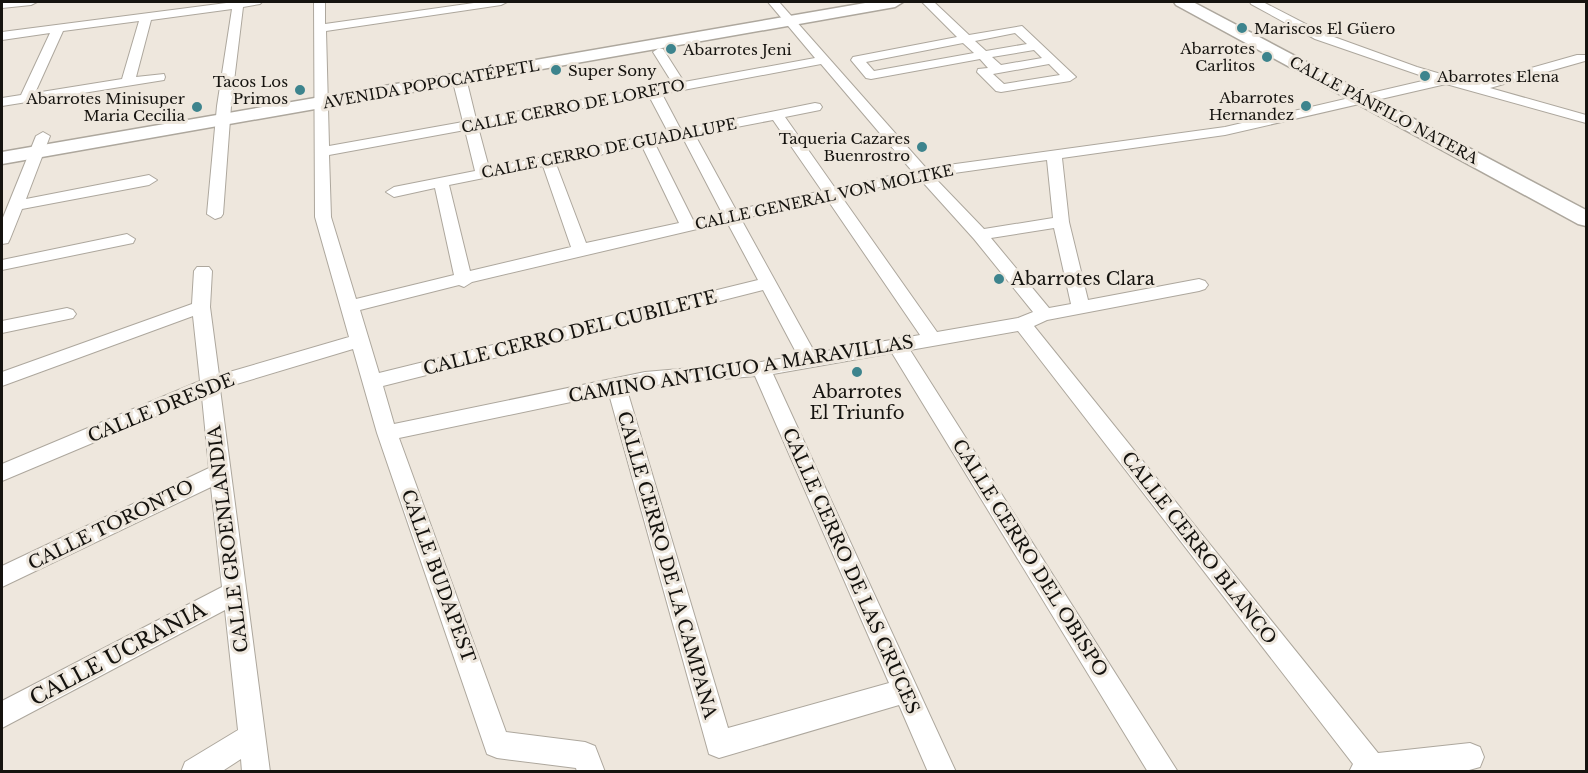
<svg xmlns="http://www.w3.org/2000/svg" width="1588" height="773" font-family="'Libre Baskerville',serif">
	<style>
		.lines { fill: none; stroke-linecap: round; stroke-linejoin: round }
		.street-casing { stroke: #ada79d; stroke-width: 2 }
		.secondary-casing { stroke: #ada79d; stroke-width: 3 }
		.street { fill: #fff; fill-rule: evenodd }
		.secondary { fill: #fff; fill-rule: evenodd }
		.poi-dot { fill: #3d848d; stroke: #eee7dd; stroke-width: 2 }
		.labels { text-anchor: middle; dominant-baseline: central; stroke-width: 6; stroke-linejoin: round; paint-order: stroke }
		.far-poi-label { font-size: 15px; fill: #15130f; stroke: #eee7dd; text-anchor: end }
		.far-street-label { font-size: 15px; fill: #15130f; stroke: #eee7dd }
		.poi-label { font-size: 18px; fill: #15130f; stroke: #eee7dd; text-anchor: start }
		.street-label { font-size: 18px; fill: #15130f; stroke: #eee7dd }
		.near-street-label { font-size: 21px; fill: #15130f; stroke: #eee7dd }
	</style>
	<rect width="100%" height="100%" fill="#eee7dd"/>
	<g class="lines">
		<!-- street casing -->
		<g class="street-casing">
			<g id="street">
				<path d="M 2,2 L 37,2 L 31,5 L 2,8 Z"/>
				<path d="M 234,2 L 262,2 L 260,4 L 243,7 L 231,106 L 223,214 L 221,217 L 215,219 L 207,214 L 217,106 L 232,9 L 151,20 L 136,77 L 164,74 L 165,77 L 164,80 L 2,106 L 2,98 L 21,95 L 50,33 L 2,40 L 2,32 ZM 139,21 L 122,79 L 35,93 L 63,31 Z"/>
				<path d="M 314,2 L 325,2 L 325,24 L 481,2 L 507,2 L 501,5 L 326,31 L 329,146 L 463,122 L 452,78 L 459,74 L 466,78 L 476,119 L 673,84 L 653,52 L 659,48 L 663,49 L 684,82 L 815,58 L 768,2 L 779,2 L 926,168 L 1225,127 L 1431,79 L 1315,39 L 1251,4 L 1250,2 L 1263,2 L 1323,33 L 1417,67 L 1475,84 L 1577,55 L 1585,55 L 1585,61 L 1490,88 L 1586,115 L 1586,123 L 1446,84 L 1225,135 L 1062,158 L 1069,222 L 1088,300 L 1199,279 L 1205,281 L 1208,285 L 1205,289 L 1199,291 L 1047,320 L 1034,326 L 1378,753 L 1470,743 L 1480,747 L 1484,757 L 1480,767 L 1462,772 L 1349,772 L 1353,764 L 1018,331 L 910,350 L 1178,772 L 1148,772 L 892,353 L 773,374 L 956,772 L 928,772 L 899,705 L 719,758 L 709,754 L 609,394 L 399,438 L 506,732 L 585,742 L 595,746 L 605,772 L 577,772 L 576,768 L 497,758 L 487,754 L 377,433 L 353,349 L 220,389 L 270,772 L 242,772 L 241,759 L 221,772 L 181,772 L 185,762 L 238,730 L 225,610 L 2,728 L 2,701 L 222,587 L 211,487 L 2,587 L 2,566 L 209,468 L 202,397 L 2,481 L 2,464 L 200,381 L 193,316 L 2,386 L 2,372 L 192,304 L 194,271 L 197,267 L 209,267 L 212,271 L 210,307 L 219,375 L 349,337 L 315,217 ZM 821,64 L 912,171 L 835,188 L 785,117 L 820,110 L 822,107 L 820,104 L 815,103 L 681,130 L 662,94 ZM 649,96 L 668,132 L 489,168 L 478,127 ZM 773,120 L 822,191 L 736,210 L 695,135 ZM 465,130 L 475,171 L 394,187 L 386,192 L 394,197 L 435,188 L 454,275 L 356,299 L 331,217 L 329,155 ZM 683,138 L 722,213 L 693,220 L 655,144 ZM 642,146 L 679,223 L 586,243 L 556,164 ZM 1047,160 L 1053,218 L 984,229 L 933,176 ZM 543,166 L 571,247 L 470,271 L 449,185 ZM 919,178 L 974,239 L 1033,312 L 1018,318 L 937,332 L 841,196 ZM 827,199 L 920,335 L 815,353 L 741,219 ZM 727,222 L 758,280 L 379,373 L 360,310 L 459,285 L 464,287 L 472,282 ZM 1054,228 L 1071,304 L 1049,308 L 991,238 ZM 763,290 L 798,356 L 761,362 L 645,372 L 394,424 L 383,386 ZM 755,376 L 889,683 L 728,728 L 627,390 L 645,386 Z"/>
				<path d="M 922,2 L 934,2 L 969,35 L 1022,26 L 1076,77 L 1070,81 L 1001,92 L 996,91 L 977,72 L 978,69 L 988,68 L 980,59 L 871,79 L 866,78 L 851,60 L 853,57 L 957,37 ZM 1015,33 L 1027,44 L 986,51 L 975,41 ZM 963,43 L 974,53 L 874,71 L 866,62 ZM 1034,50 L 1042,58 L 1001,65 L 992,57 ZM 1049,64 L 1060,75 L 1004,84 L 993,74 Z"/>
				<path d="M 43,132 L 50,136 L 26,199 L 149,175 L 157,180 L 149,185 L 22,209 L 10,239 L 8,243 L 2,244 L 2,220 L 36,136 Z"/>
				<path d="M 127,234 L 135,239 L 133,243 L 2,270 L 2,260 Z"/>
				<path d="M 67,308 L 73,310 L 76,314 L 73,318 L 2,333 L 2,321 Z"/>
			</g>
		</g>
		<!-- secondary casing -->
		<g class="secondary-casing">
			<g id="secondary">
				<path d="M 871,2 L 903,2 L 895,7 L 2,164 L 2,152 Z"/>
				<path d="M 1174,2 L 1193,2 L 1586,210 L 1586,226 L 1578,224 L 1176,5 Z"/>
			</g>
		</g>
		<!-- street -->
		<use href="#street" class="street"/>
		<!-- secondary -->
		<use href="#secondary" class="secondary"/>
	</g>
	<!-- markers -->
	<g class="poi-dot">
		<circle cx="1242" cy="28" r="6"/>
		<circle cx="671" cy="49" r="6"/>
		<circle cx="1267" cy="57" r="6"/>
		<circle cx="556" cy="70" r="6"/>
		<circle cx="1425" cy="76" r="6"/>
		<circle cx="300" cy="90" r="6"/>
		<circle cx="1306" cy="106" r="6"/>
		<circle cx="197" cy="107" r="6"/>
		<circle cx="922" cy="147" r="6"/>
		<circle cx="999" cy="279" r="6"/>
		<circle cx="857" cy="372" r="6"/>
	</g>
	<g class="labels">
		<!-- far-poi labels -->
		<g class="far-poi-label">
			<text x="1254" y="28" text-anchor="start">Mariscos El Güero</text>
			<text x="1255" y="48">Abarrotes<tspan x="1255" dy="17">Carlitos</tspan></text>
			<text x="683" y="49" text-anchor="start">Abarrotes Jeni</text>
			<text x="568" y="70" text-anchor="start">Super Sony</text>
			<text x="1437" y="76" text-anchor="start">Abarrotes Elena</text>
			<text x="288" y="81">Tacos Los<tspan x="288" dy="17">Primos</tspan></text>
			<text x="1294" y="97">Abarrotes<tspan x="1294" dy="17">Hernandez</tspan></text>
			<text x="185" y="98">Abarrotes Minisuper<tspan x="185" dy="17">Maria Cecilia</tspan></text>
			<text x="910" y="138">Taqueria Cazares<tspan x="910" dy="17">Buenrostro</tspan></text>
		</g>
		<!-- far-street labels -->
		<g class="far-street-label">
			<text transform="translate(431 84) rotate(-10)">AVENIDA POPOCATÉPETL</text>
			<text transform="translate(573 106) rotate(-11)">CALLE CERRO DE LORETO</text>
			<text transform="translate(1384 110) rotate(28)">CALLE PÁNFILO NATERA</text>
			<text transform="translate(609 148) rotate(-11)">CALLE CERRO DE GUADALUPE</text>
			<text transform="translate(824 197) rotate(-12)">CALLE GENERAL VON MOLTKE</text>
		</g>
		<!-- poi labels -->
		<g class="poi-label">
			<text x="1011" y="279">Abarrotes Clara</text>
			<text x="857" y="392" text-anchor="middle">Abarrotes<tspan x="857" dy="21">El Triunfo</tspan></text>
		</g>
		<!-- street labels -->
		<g class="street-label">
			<text transform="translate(570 333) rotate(-14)">CALLE CERRO DEL CUBILETE</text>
			<text transform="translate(741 369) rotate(-9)">CAMINO ANTIGUO A MARAVILLAS</text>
			<text transform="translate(161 408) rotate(-22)">CALLE DRESDE</text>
			<text transform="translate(111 525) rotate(-26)">CALLE TORONTO</text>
			<text transform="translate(228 539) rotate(-97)">CALLE GROENLANDIA</text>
			<text transform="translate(1199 548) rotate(52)">CALLE CERRO BLANCO</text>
			<text transform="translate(1030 558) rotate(58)">CALLE CERRO DEL OBISPO</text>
			<text transform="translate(667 565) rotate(74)">CALLE CERRO DE LA CAMPANA</text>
			<text transform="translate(851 571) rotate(66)">CALLE CERRO DE LAS CRUCES</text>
			<text transform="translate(438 576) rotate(70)">CALLE BUDAPEST</text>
		</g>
		<!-- near-street labels -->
		<g class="near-street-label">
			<text transform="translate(118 654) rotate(-28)">CALLE UCRANIA</text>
		</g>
	</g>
	<!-- border -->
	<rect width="1588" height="773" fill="none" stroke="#15130f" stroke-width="6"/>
</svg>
